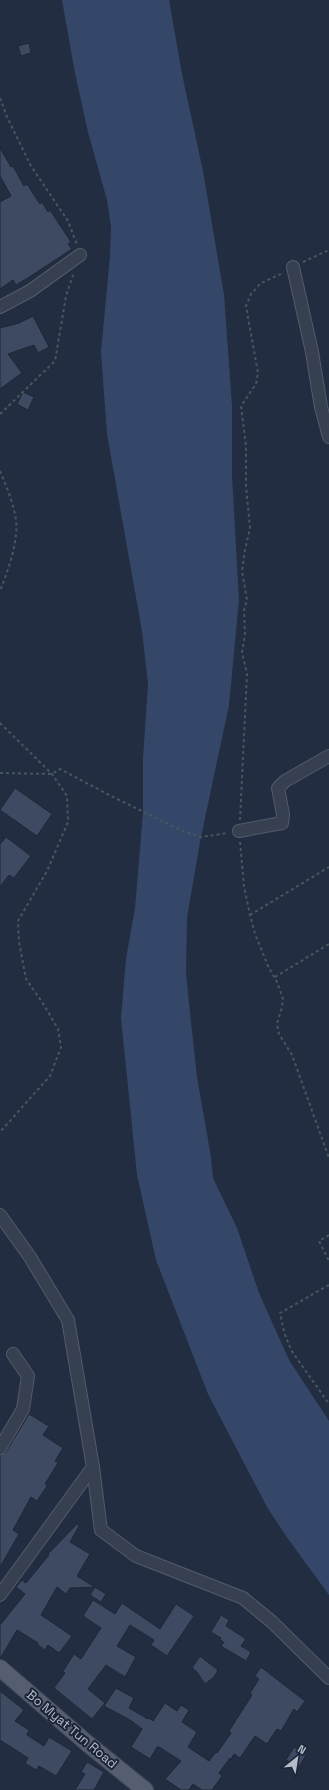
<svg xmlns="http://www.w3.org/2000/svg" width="329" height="1790" font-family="'Space Grotesk',sans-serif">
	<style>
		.water { fill: #354769 }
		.building { fill: #3e4a61; stroke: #1e2738 }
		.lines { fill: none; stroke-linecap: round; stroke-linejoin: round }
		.minor-casing { stroke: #525b6b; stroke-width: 14 }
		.major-casing { stroke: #41495a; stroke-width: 18 }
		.path { stroke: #43595f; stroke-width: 2; stroke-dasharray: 3 3; stroke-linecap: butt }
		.minor { stroke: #374051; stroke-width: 12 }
		.major { stroke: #555e71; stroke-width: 16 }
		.labels { text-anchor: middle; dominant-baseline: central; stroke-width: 4; stroke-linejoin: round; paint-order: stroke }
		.street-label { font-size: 13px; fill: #b4bbcb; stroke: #1c2536 }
	</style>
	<rect width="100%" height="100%" fill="#232d41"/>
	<!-- water -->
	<path class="water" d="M 62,0 L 169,0 L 182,74 L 203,171 L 224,295 L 232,406 L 232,475 L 239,600 L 229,705 L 201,837 L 187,917 L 186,972 L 189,1003 L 197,1077 L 211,1157 L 213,1178 L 237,1228 L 259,1293 L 289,1360 L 329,1421 L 329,1595 L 286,1536 L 267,1507 L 208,1394 L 156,1260 L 137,1175 L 121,1018 L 126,959 L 135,908 L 143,812 L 143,759 L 148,684 L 142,631 L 107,434 L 101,352 L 110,256 L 111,227 L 107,200 L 88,132 L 75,73 Z"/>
	<!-- building -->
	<g class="building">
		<path d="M 29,43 L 31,53 L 21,56 L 18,46 Z"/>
		<path d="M 0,148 L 11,167 L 13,166 L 24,186 L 27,184 L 40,204 L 42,202 L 48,212 L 50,210 L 71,242 L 68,244 L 72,249 L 31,276 L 16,285 L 13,280 L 0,289 L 0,202 L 11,196 L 0,176 Z"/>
		<path d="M 33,316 L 49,347 L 38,353 L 34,345 L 8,354 L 22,373 L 0,389 L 0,328 L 19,323 Z"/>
		<path d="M 23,392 L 34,397 L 28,410 L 17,404 Z"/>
		<path d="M 15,788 L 52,814 L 37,836 L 0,810 Z"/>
		<path d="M 6,837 L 31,856 L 14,878 L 9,875 L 0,887 L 0,844 Z"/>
		<path d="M 29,1414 L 49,1426 L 43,1435 L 63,1448 L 55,1461 L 58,1463 L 45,1484 L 47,1486 L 37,1501 L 31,1497 L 13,1530 L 19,1534 L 0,1567 L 0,1455 L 6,1452 Z"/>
		<path d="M 77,1524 L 79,1526 L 70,1542 L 90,1554 L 77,1576 L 106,1594 L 101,1602 L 90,1595 L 95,1587 L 70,1588 L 66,1594 L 57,1587 L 41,1615 L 72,1636 L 59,1653 L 48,1645 L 45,1650 L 37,1644 L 38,1643 L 17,1630 L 0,1659 L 0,1625 L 25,1594 L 16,1587 L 22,1580 L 26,1583 L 49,1555 L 48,1554 Z"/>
		<path d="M 93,1600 L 115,1614 L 122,1603 L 160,1629 L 176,1604 L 194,1616 L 167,1656 L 151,1645 L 154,1640 L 130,1625 L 117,1646 L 136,1657 L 125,1677 L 106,1665 L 88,1689 L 105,1703 L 92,1719 L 54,1688 L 65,1673 L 63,1671 L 74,1654 L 81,1659 L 101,1628 L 83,1616 Z"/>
		<path d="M 221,1615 L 229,1620 L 226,1626 L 246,1639 L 241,1646 L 251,1652 L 246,1661 L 221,1646 L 224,1642 L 220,1640 L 221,1638 L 211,1632 Z"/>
		<path d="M 200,1656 L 218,1670 L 214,1677 L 205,1684 L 197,1672 L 192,1668 Z"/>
		<path d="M 261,1667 L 305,1701 L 297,1712 L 294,1709 L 281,1731 L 277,1729 L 267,1744 L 255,1736 L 240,1758 L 234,1754 L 231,1759 L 230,1758 L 219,1773 L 222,1776 L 212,1790 L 202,1790 L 193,1784 L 189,1790 L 181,1790 L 165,1779 L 181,1761 L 159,1747 L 157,1747 L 150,1759 L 131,1747 L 142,1729 L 130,1720 L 104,1706 L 116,1688 L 134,1698 L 129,1708 L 148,1719 L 149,1718 L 153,1721 L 165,1703 L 177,1711 L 181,1705 L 189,1710 L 182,1722 L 197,1732 L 188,1747 L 209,1761 L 216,1752 L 217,1753 L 231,1733 L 229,1731 L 252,1695 L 250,1693 L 259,1679 L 255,1676 Z"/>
		<path d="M 0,1691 L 24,1710 L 15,1721 L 29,1730 L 27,1735 L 44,1746 L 49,1737 L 72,1751 L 56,1776 L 39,1766 L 36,1770 L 25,1763 L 28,1758 L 0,1740 Z"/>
		<path d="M 294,1747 L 306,1755 L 298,1768 L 286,1760 Z"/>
		<path d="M 87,1762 L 104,1772 L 94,1790 L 75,1790 L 85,1774 L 81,1772 Z"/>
	</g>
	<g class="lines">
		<!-- minor casing -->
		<g class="minor-casing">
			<g id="minor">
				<path d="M 293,267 L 312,352 L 321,407 L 329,437"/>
				<path d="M 0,307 L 30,291 L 80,255"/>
				<path d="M 239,831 L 282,823 L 283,814 L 278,788 L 285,781 L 329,756"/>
				<path d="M 0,1215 L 30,1257 L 68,1320 L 93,1467 L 101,1530 L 136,1556 L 243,1598 L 272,1622 L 329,1678"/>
				<path d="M 0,1448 L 23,1409 L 28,1376 L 13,1354"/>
				<path d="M 0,1595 L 93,1467"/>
			</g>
		</g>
		<!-- major casing -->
		<g class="major-casing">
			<path id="major" d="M 0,1668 L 88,1744 L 145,1790"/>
		</g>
		<!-- path -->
		<g class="path">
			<path d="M 0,98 L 7,117 L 31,166 L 68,221 L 77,245"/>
			<path d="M 303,262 L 329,250"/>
			<path d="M 0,414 L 55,361 L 66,296 L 73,275"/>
			<path d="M 0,471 C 7,488 19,515 16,534 C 14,554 7,573 0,591"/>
			<path d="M 0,723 L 52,774 L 67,796 L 68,822 L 47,871 L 18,921 L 19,942 L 26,979 L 44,1005 L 58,1029 L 61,1047 L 50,1076 L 0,1132"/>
			<path d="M 0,773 L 52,774 L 60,769 L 111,796 L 185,832 L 201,837 L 228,833"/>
			<path d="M 240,820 L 247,674 L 242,652 L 245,635 L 244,610 L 247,600 L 242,571 L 245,550 L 250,528 L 246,486 L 246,446 L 241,406 L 256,384 L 258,373 L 246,306 L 251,294 L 261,283 L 283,273"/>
			<path d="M 240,842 L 244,886 L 250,915 L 255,934 L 268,966 L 277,982 L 283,999 L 282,1007 L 277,1024 L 279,1034 L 292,1055 L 329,1158"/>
			<path d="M 250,915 L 329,867"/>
			<path d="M 275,977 L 329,944"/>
			<path d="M 329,1235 L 319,1241 L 329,1261"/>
			<path d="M 329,1285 L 280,1313 L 284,1332 L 291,1350 L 329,1404"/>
		</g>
		<!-- minor -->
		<use href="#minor" class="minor"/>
		<!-- major -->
		<use href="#major" class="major"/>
	</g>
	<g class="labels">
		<!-- street labels -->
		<g class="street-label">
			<text transform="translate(72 1729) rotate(40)">Bo Myat Tun Road</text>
		</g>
	</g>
	<!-- north arrow -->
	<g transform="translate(297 1758) rotate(30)" stroke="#1c2536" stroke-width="3" paint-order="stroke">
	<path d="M0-3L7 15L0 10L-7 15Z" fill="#b4bbcb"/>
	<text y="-6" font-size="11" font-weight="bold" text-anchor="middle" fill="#b4bbcb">N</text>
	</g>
</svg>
